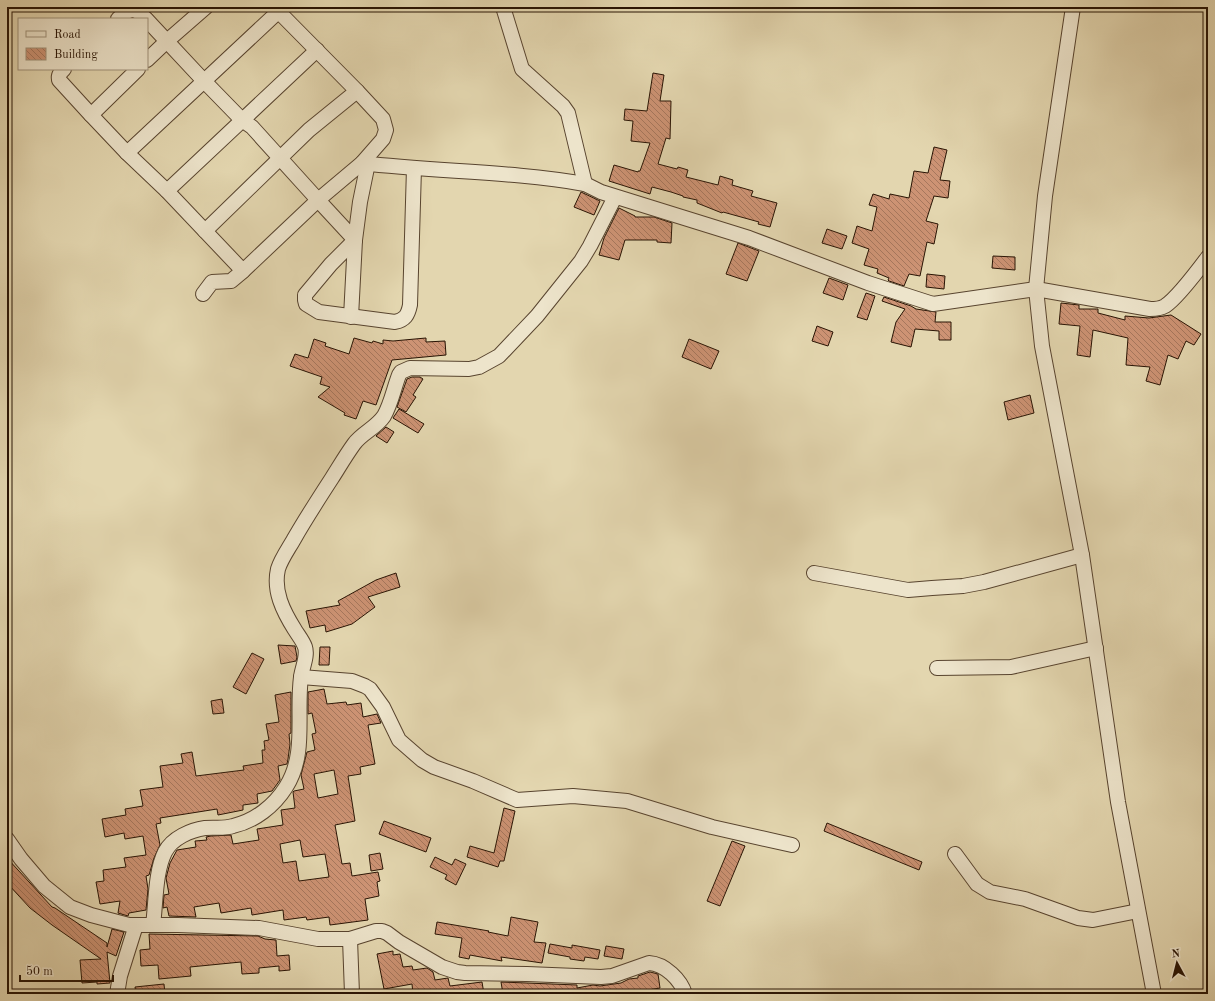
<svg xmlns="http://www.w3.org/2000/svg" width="1215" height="1001" font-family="'Old Standard TT',serif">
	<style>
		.building { fill: url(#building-back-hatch); stroke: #291404; fill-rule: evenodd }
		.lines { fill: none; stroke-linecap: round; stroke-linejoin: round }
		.minor-casing { stroke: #58442f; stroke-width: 16 }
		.minor { stroke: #ede4cb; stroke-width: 14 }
	</style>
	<defs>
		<pattern id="building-back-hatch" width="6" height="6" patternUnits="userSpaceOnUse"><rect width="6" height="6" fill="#cd9374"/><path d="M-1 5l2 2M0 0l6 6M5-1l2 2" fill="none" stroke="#a6775d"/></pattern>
	</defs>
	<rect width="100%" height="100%" fill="#e3d6af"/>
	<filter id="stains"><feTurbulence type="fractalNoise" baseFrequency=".005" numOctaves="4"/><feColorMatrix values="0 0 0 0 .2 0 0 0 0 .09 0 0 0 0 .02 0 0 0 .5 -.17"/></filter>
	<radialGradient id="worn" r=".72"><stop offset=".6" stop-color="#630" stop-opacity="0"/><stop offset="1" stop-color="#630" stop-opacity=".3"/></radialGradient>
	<!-- building -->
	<g class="building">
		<path d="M 653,73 L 664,75 L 660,101 L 671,101 L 670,139 L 666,138 L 658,164 L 677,169 L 678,167 L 688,170 L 686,177 L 718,185 L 720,176 L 733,180 L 732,185 L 753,191 L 751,196 L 777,203 L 770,227 L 758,224 L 759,222 L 723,212 L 722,213 L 697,203 L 697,200 L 683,197 L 683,196 L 671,192 L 652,187 L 650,194 L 609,181 L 614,165 L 638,172 L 638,171 L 640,171 L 650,143 L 631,141 L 633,121 L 624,120 L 625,109 L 647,111 Z"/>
		<path d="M 934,147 L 947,150 L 940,180 L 950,181 L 948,198 L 934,196 L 926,221 L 938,224 L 934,244 L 927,242 L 920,276 L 909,274 L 904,286 L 889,281 L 888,280 L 889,278 L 877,273 L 878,269 L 864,265 L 869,249 L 852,243 L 857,226 L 872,231 L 877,207 L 869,205 L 873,194 L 889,199 L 890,194 L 909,198 L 914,171 L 928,173 Z"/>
		<path d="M 581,192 L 600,201 L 594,215 L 574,207 Z"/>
		<path d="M 619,208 L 635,216 L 635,217 L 654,217 L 672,223 L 671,243 L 657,242 L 657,240 L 625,240 L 619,260 L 599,255 L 604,238 Z"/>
		<path d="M 827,229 L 847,236 L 842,249 L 822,243 Z"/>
		<path d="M 738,243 L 759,251 L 747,281 L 726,274 Z"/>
		<path d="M 993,256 L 1015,257 L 1015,270 L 992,268 Z"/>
		<path d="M 927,274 L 945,276 L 944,289 L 926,287 Z"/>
		<path d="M 829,278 L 848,285 L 843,300 L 823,293 Z"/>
		<path d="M 866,293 L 875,296 L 867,320 L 857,317 Z"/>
		<path d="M 884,297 L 911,306 L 916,309 L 936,312 L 935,322 L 951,322 L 951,340 L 939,340 L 939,331 L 915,329 L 911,347 L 891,342 L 896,322 L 905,309 L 882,301 Z"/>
		<path d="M 1061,303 L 1079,305 L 1079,309 L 1098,309 L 1098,313 L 1125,320 L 1125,316 L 1149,318 L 1171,315 L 1201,334 L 1194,345 L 1186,341 L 1178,359 L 1168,355 L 1160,385 L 1146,381 L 1150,367 L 1126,365 L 1128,338 L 1093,330 L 1090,357 L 1077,355 L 1080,326 L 1059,324 Z"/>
		<path d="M 817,326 L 833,332 L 828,346 L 812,341 Z"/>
		<path d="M 354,338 L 372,343 L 373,341 L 383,344 L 383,340 L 393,341 L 426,338 L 426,342 L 445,341 L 446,355 L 392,360 L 376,405 L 363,401 L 356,419 L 344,415 L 345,413 L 318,397 L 330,387 L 320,384 L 322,377 L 290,366 L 295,354 L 308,358 L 314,339 L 326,343 L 325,346 L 349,354 Z"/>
		<path d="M 689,339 L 719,351 L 711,369 L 682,357 Z"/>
		<path d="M 412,377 L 420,377 L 423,379 L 413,395 L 416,397 L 406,412 L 397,407 L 407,379 Z"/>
		<path d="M 1030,395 L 1034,413 L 1008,420 L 1004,402 Z"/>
		<path d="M 399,409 L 424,424 L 418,433 L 393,418 Z"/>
		<path d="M 386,427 L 394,432 L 387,443 L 376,436 Z"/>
		<path d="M 396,573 L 400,587 L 368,597 L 375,607 L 352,624 L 326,632 L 325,625 L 310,628 L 306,611 L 340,605 L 338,601 L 376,580 Z"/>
		<path d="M 278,645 L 295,646 L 297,657 L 296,661 L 281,664 Z"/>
		<path d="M 320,647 L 330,647 L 329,665 L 319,665 Z"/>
		<path d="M 252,653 L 264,659 L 246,694 L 233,687 Z"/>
		<path d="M 324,689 L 327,704 L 346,702 L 347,705 L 361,703 L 363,717 L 377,714 L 381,723 L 368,725 L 375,764 L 360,767 L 361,774 L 348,776 L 355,821 L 335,825 L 342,864 L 350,863 L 352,876 L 378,872 L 380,881 L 377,882 L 379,896 L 365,899 L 368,920 L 330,925 L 329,917 L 307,920 L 306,917 L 284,920 L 283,910 L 252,915 L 251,908 L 221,913 L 219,903 L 194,907 L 196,917 L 169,916 L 167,907 L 163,908 L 164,895 L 169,894 L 166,878 L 170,863 L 177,850 L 196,847 L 195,841 L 207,840 L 206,837 L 211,836 L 231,835 L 233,844 L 259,840 L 257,829 L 283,825 L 281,810 L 295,808 L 293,792 L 294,791 L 304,789 L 301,775 L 307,752 L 315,750 L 312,734 L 316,733 L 312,713 L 308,714 L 308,692 ZM 334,770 L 338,794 L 318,798 L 314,774 ZM 300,840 L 303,857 L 325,854 L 329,877 L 299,881 L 296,861 L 283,863 L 280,844 Z"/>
		<path d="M 291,692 L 291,733 L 289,734 L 290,744 L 288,759 L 287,764 L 278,766 L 280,780 L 272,791 L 257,794 L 258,803 L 243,805 L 243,810 L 218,815 L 217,809 L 160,818 L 161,823 L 156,824 L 160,845 L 154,858 L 149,875 L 146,876 L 148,889 L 146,910 L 129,913 L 128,916 L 118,913 L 120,901 L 100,904 L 96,882 L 104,881 L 103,870 L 126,867 L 124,858 L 146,855 L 143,836 L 125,839 L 124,833 L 105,837 L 102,819 L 126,815 L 125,809 L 143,806 L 140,790 L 163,787 L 160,766 L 183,763 L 181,754 L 192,752 L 196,776 L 244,770 L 243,766 L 263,763 L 262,750 L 265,750 L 264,741 L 269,740 L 266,724 L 279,722 L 275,695 Z"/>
		<path d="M 222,699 L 224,713 L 213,714 L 211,701 Z"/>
		<path d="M 504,808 L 515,811 L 504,861 L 500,861 L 498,867 L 467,857 L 470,846 L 494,853 Z"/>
		<path d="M 384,821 L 431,838 L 426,852 L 379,834 Z"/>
		<path d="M 827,823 L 922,862 L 919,870 L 824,831 Z"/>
		<path d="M 732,841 L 745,846 L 720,906 L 707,901 Z"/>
		<path d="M 380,853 L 383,869 L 371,871 L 369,855 Z"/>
		<path d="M 435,857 L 452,865 L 455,859 L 466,864 L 456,885 L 445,879 L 447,875 L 430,867 Z"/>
		<path d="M 7,858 L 52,907 L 55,908 L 107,943 L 107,947 L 112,929 L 124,932 L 116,956 L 107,952 L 110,983 L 97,984 L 97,982 L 82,983 L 80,960 L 101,959 L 52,925 L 30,908 L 7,883 Z"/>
		<path d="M 511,917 L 538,922 L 534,942 L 546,943 L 542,963 L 501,957 L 502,961 L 470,955 L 469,959 L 459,957 L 462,938 L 435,934 L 437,922 L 489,931 L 488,932 L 508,936 Z"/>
		<path d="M 149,934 L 258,936 L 265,939 L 276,940 L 277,956 L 289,955 L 290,970 L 279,971 L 279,966 L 259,968 L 259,973 L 242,974 L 241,962 L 190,967 L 191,976 L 159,979 L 158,965 L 141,966 L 140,950 L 150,949 Z"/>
		<path d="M 550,944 L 572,948 L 572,945 L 600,950 L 598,959 L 585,957 L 584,961 L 570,959 L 570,957 L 548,953 Z"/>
		<path d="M 606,946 L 624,949 L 622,959 L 604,956 Z"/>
		<path d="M 393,951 L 393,955 L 400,954 L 403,967 L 412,966 L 413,970 L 427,968 L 433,972 L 435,980 L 448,978 L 450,986 L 482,982 L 484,994 L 413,994 L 412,984 L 384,989 L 377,954 Z"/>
		<path d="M 650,972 L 658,974 L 660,988 L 624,994 L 503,994 L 501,982 L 577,985 L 577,988 L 593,985 L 600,986 L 621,983 L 629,979 L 638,978 L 638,976 Z"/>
		<path d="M 164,984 L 165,994 L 136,994 L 135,987 Z"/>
	</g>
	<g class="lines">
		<!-- minor casing -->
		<g class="minor-casing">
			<g id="minor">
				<path d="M 274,7 L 357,91 L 383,119 L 386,130 L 383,139 L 362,163 L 318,200 L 355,240"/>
				<path d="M 503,7 L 522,69 L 563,106 L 568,113 L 585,184 L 601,192 L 749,238 L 868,283 L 933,304 L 1036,289 L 1150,309 C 1155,309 1160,309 1165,306 C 1176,299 1199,269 1208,257"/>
				<path d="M 1073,7 L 1045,196 L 1036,289 L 1042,346 L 1082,555 L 1118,802 L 1154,994"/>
				<path d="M 118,19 C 130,8 134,6 146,19"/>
				<path d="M 147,60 L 167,41 L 206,7"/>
				<path d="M 64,69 C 60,73 58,75 59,80 L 91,115"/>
				<path d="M 138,69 L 91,115 L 127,153 L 167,191 L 243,271 L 318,200 L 252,127 L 242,120 L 204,81 L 147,20"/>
				<path d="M 127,153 L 279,11"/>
				<path d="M 362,163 C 436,172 512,171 585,184"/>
				<path d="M 167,191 L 317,50"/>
				<path d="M 205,231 L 309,130 L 357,91"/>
				<path d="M 355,240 L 331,264 L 305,295 L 305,300 L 306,304 L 319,312 L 395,322 C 405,320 408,315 410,305 L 414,168"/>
				<path d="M 203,294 L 212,282 L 231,281 L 243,271"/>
				<path d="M 351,317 L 355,240 L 360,202 L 368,163"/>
				<path d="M 814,573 L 908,590 L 932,588 L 963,586 L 984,582 L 1082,555"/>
				<path d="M 937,668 L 1011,667 L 1096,648"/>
				<path d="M 301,677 L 352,681 L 365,686 L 370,689 L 383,707 L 399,740 L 422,760 L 434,767 L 473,781 L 517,800 L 573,796 L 627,801 L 712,827 L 792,845"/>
				<path d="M 7,839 L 21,859 L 44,886 L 70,907 L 91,915 L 129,925 L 178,925 L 259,928 L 318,939 L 350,939 L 376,931 L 382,931 L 387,933 L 399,942 L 442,967 L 457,972 L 465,973 L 527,974 L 601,977 L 612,976 L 649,963 C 665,964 681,980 685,994"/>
				<path d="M 955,854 L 977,884 L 990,892 L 1025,899 L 1078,918 L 1093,920 L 1138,911"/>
				<path d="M 153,925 C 156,903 155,872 165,852 C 172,838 191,830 205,828 C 214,827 224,829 233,826 C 255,821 274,806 286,787 C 307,754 296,714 301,677 C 302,668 308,656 305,647 C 303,641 298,635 295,630 C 283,611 273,591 278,569 C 281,559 289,548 294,539 C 306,518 319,498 332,478 C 339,467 346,455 354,444 C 362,433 376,428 384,416 C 391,404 394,388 399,375 L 401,372 L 410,368 L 469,369 L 479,367 L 499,356 L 537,316 L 581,261 L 590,246 L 615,197"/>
				<path d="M 350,939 L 352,994"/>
				<path d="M 117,994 L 120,976 L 136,925"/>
			</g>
		</g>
		<!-- minor -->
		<use href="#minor" class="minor"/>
	</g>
	<!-- margin -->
	<rect width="1215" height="1001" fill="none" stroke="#e3d6af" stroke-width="24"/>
	<rect x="8" y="8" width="1199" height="985" fill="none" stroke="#291404" stroke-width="2"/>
	<rect x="12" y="12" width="1191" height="977" fill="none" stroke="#291404"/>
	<!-- legend -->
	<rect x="18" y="18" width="130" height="52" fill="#ede4cb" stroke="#9f917b"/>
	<rect x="26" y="31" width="20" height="6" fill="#ede4cb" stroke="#9f917b"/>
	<text x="54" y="38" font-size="12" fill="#291404">Road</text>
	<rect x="26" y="48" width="20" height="12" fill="url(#building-back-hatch)" stroke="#9f917b"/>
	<text x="54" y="58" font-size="12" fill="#291404">Building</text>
	<!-- north arrow -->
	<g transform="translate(1177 963) rotate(353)" stroke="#ede4cb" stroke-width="3" paint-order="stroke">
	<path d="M0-3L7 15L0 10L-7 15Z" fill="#291404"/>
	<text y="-6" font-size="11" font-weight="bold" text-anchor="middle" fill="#291404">N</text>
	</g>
	<!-- scale -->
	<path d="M20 975v6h93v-6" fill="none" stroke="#291404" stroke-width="2"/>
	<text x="26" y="975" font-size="12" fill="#291404" stroke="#ede4cb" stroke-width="3" paint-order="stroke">50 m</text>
	<rect width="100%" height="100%" filter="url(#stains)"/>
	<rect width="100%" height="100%" fill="url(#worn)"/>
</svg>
